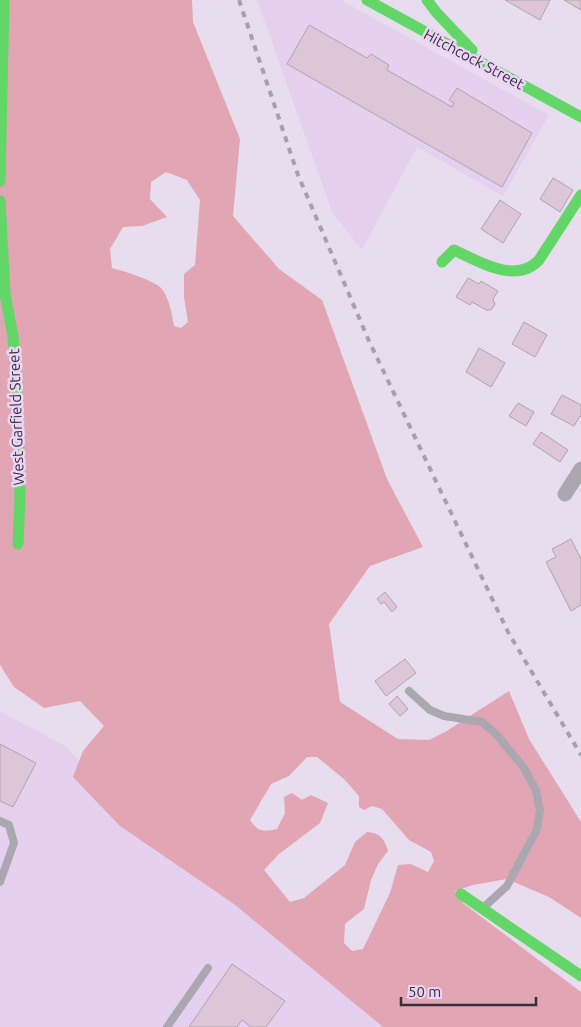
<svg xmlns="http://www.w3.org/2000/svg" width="581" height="1027" font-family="Ubuntu,sans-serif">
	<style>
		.built { fill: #e5d1ef }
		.forest { fill: #e1a5b3; fill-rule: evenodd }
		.building { fill: #dcc6d7; stroke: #afa4af }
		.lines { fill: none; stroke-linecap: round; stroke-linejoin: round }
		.lane { stroke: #aba7b0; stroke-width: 8 }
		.street { stroke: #aba7b0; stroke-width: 15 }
		.fast { stroke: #63d668; stroke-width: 11 }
		.rail { stroke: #a6a1a9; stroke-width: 4; stroke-dasharray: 6 6; stroke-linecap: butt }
		.labels { text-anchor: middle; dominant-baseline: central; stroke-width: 5; stroke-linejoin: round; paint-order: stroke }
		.street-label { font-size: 15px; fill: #382f3c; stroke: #ebd5f6 }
	</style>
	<rect width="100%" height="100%" fill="#e8ddee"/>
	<!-- built -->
	<g class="built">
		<path d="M 257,0 L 341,0 L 549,115 L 503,196 L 417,147 L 362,250 L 332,212 Z"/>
		<path d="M 0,711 L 65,746 L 154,840 L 412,1027 L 0,1027 Z"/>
	</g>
	<!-- forest -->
	<path class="forest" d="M 0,0 L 192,0 L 193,22 L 240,139 L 233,216 L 279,269 L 322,300 L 387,479 L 423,547 L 370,566 L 329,624 L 340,702 L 398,739 L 429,740 L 445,732 L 509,691 L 529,739 L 581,822 L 581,918 L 549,897 L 507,879 L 473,885 L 455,891 L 463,903 L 581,992 L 581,1027 L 383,1027 L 234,904 L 120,826 L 73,777 L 83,751 L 104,726 L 80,701 L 44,708 L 14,687 L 0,665 ZM 166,172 L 187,180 L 200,200 L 195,265 L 184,274 L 184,297 L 188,322 L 181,328 L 174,326 C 172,314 169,297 161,288 C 154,280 123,271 112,268 L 110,249 L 123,227 L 142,226 L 167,217 L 150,199 L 151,182 ZM 307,757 L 317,757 L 344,779 L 359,796 L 359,807 L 364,810 L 372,806 L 382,809 L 409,840 L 431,852 L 434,861 L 428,872 L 411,864 L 398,865 L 390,893 L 363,949 L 352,951 L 344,943 L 345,924 L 364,909 L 371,880 L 378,864 L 388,851 C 384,838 380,833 367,832 L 355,842 L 345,865 L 304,898 L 290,902 L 264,870 L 279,854 L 320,823 L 328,803 L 311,795 L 302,800 L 292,793 L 284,797 L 285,813 L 277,829 C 263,832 258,832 250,820 L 271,784 L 289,776 Z"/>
	<!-- building -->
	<g class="building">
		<path d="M 505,0 L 550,0 L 540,20 Z"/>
		<path d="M 564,0 L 581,0 L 581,10 Z"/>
		<path d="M 309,25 L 367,58 L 371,54 L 389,65 L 387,70 L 452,107 L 454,103 L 449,100 L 457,88 L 532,133 L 502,187 L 287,64 Z"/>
		<path d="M 553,178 L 573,190 L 560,212 L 540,199 Z"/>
		<path d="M 500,200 L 521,214 L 503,243 L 481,229 Z"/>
		<path d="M 468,278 L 479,284 L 481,281 L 498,291 L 493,299 L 495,304 L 491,310 L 486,310 L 472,302 L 470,305 L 456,297 Z"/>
		<path d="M 524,322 L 547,335 L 535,357 L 512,344 Z"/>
		<path d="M 479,348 L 505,363 L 491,387 L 466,372 Z"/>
		<path d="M 562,395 L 581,405 L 581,417 L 580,416 L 574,426 L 551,414 Z"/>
		<path d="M 518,403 L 534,412 L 526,426 L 509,416 Z"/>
		<path d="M 541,432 L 568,450 L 560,462 L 533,444 Z"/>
		<path d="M 571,539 L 581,559 L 581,605 L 571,611 L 546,562 L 556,557 L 552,549 Z"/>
		<path d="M 385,592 L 397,607 L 392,612 L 384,602 L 381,604 L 377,599 Z"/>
		<path d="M 405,659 L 416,673 L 386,696 L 375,681 Z"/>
		<path d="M 397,696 L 408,709 L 400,716 L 389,704 Z"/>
		<path d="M 0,744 L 36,763 L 13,807 L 0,801 Z"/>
		<path d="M 232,964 L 285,1001 L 266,1027 L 251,1027 L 242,1020 L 237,1027 L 189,1027 Z"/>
	</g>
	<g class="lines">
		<!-- lane -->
		<g class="lane">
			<path d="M 409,691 L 430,710 L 444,716 L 482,722 L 496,734 L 524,768 L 536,790 L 540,810 L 537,829 L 507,886 L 484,907"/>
			<path d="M 0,821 L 9,825 L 14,843 L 0,882"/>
			<path d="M 167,1027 L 208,968"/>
		</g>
		<!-- street -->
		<path class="street" d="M 565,494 L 581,469"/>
		<!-- fast -->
		<g class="fast">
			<path d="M 367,0 L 581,117"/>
			<path d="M 427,0 L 436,12 L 472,50"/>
			<path d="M 0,181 L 4,0"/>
			<path d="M 0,201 L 5,294 L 13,336 L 17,389 L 20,498 L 18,544"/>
			<path d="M 442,262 L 454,250 C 478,261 516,285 539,260 L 581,195"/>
			<path d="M 461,894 L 581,976"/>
		</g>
		<!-- rail -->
		<path class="rail" d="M 239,0 L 298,175 L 369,341 L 508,632 L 581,755"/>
	</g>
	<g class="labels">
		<!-- street labels -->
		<g class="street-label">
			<text transform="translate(474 59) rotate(28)">Hitchcock Street</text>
			<text transform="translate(16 417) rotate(-92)">West Garfield Street</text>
		</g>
	</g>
	<!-- scale -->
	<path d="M401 997v8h135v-8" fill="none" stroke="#382f3c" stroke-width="2.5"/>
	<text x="408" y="997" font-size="15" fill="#382f3c" stroke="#ebd5f6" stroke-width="4" paint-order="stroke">50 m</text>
</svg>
